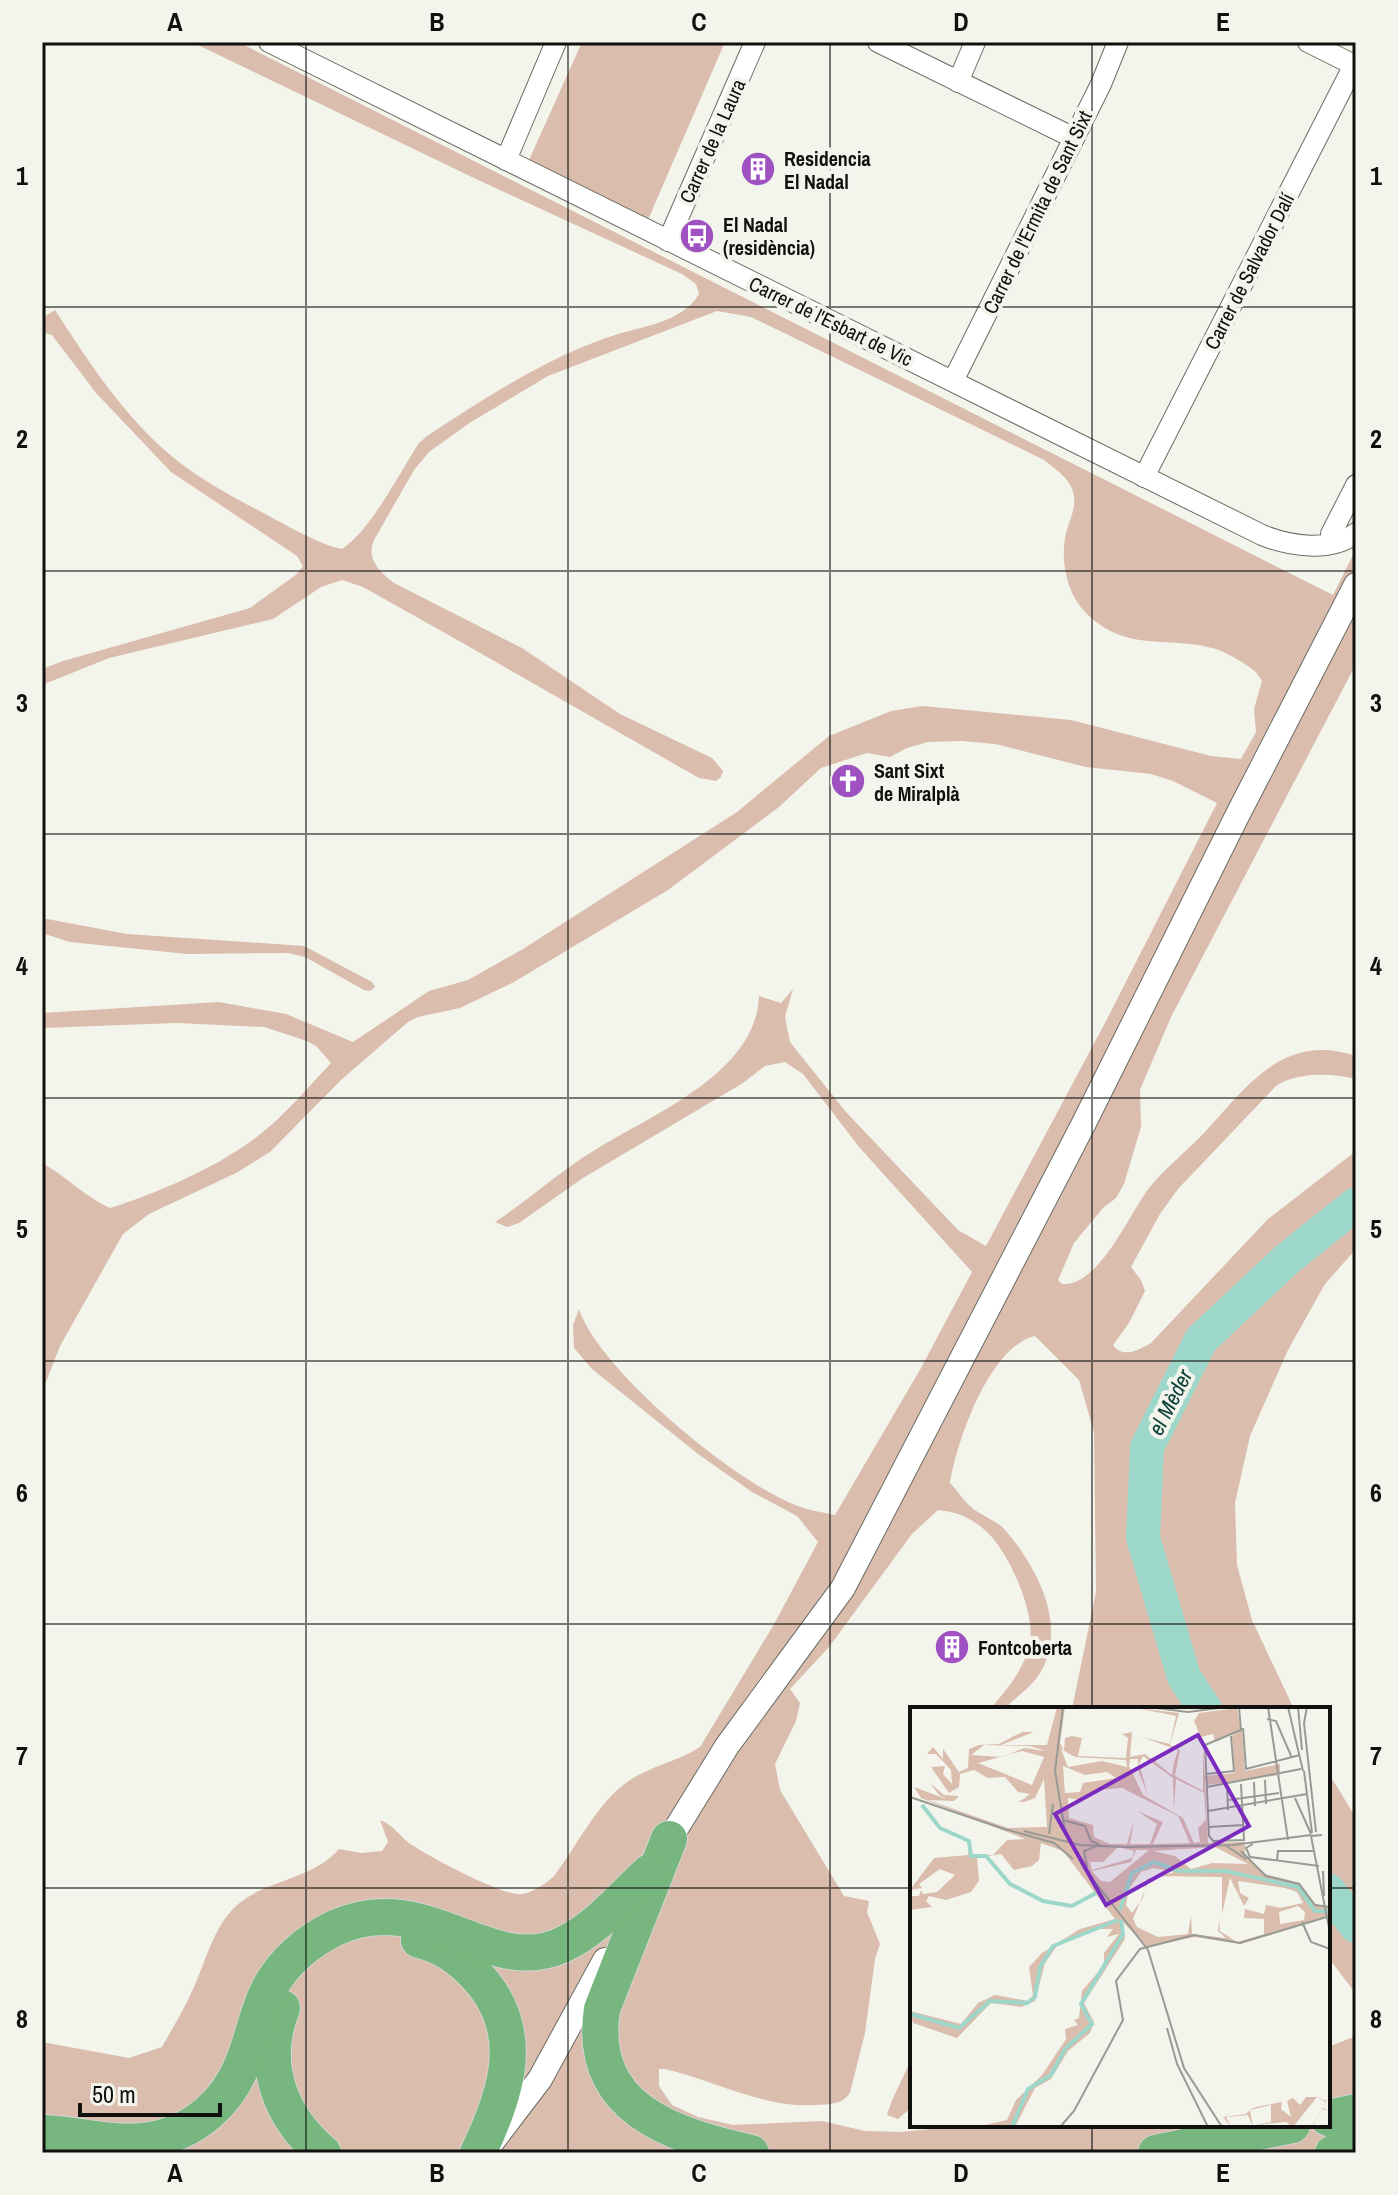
<svg xmlns="http://www.w3.org/2000/svg" width="1398" height="2195" font-family="'Archivo Narrow',sans-serif">
	<style>
		.green { fill: #dabdad }
		.lines { fill: none; stroke-linecap: round; stroke-linejoin: round }
		.stream { stroke: #729c92; stroke-width: 6 }
		.river { stroke: #9cd7ca; stroke-width: 34 }
		.minor-casing { stroke: #6b6c65; stroke-width: 22 }
		.tertiary-casing { stroke: #6b6c65; stroke-width: 26 }
		.motorway-casing { stroke: #d4d4d4; stroke-width: 38 }
		.minor { stroke: #fff; stroke-width: 20 }
		.tertiary { stroke: #fff; stroke-width: 24 }
		.motorway { stroke: #77b67e; stroke-width: 36 }
		.grid { fill: none; stroke: #10110e; stroke-width: 2; stroke-opacity: 0.55 }
		.labels { text-anchor: middle; dominant-baseline: central; stroke-width: 8; stroke-linejoin: round; paint-order: stroke }
		.street-label { font-size: 20px; fill: #10110e; stroke: #f3f5ed }
		.poi-label { font-size: 20px; font-weight: bold; fill: #10110e; stroke: #f3f5ed; text-anchor: start }
		.water-label { font-size: 22px; font-style: italic; fill: #0e423a; stroke: #f3f5ed }
		.inset-river { fill: none; stroke: #9cd7ca; stroke-width: 4 }
		.inset-road { fill: none; stroke: #989a94; stroke-width: 2 }
		.view { fill: #7b2cbf; fill-opacity: 0.15; stroke: #7b2cbf; stroke-width: 4 }
		.inset-edge { fill: none; stroke: #10110e; stroke-width: 4 }
		.neatline { fill: none; stroke: #10110e; stroke-width: 3 }
		.grid-label { font-size: 26px; text-anchor: middle; font-weight: bold; fill: #10110e }
	</style>
	<rect width="100%" height="100%" fill="#f3f5ed"/>
	<!-- green -->
	<g class="green">
		<path d="M 202,42 L 238,42 L 1333,595 L 1356,549 L 1356,664 L 1171,1017 L 1140,1090 L 1141,1127 L 1124,1184 L 1116,1198 L 1103,1208 L 1074,1243 L 1058,1280 L 1062,1284 C 1099,1287 1129,1214 1149,1188 C 1165,1168 1187,1151 1205,1132 C 1248,1085 1284,1032 1356,1056 L 1356,1079 C 1332,1073 1297,1072 1276,1086 L 1178,1189 L 1160,1214 L 1131,1267 L 1141,1280 L 1145,1291 L 1129,1323 L 1113,1345 C 1123,1359 1139,1350 1151,1343 L 1268,1219 L 1356,1151 L 1356,1249 L 1325,1284 L 1288,1350 L 1250,1436 L 1235,1503 L 1237,1565 L 1252,1620 L 1294,1709 L 1072,1709 L 1096,1592 L 1094,1432 L 1079,1380 L 1035,1336 C 989,1347 957,1441 950,1483 C 957,1490 963,1500 971,1507 C 981,1516 997,1520 1006,1531 C 1039,1570 1071,1632 1036,1679 C 1027,1690 1014,1699 1004,1709 L 990,1709 C 1006,1691 1023,1671 1029,1646 C 1038,1617 1009,1553 988,1533 C 974,1519 958,1512 938,1510 L 912,1534 L 829,1647 L 790,1689 L 800,1703 L 796,1721 L 775,1764 L 780,1790 L 844,1896 L 869,1901 L 867,1912 L 880,1944 L 875,1959 L 865,2033 L 850,2093 C 842,2105 829,2104 816,2105 C 762,2108 716,2081 665,2069 L 659,2069 L 659,2086 L 672,2105 L 698,2117 L 733,2125 L 822,2121 L 865,2131 L 901,2132 L 969,2125 L 1328,2125 L 1328,2047 L 1356,2036 L 1356,2153 L 42,2153 L 42,2042 L 129,2058 L 162,2047 C 173,2027 185,2008 194,1987 C 207,1958 215,1921 242,1901 C 272,1879 314,1878 339,1849 L 361,1853 L 382,1851 L 388,1842 L 380,1820 C 393,1825 399,1835 409,1843 C 426,1855 503,1897 522,1894 C 534,1892 545,1884 554,1876 C 574,1850 597,1805 622,1786 C 645,1767 675,1763 700,1747 L 773,1626 L 818,1542 L 797,1516 L 752,1492 L 698,1454 L 592,1369 L 574,1348 L 573,1325 L 579,1309 C 599,1370 733,1480 793,1504 C 806,1510 821,1512 835,1515 L 921,1368 L 972,1272 L 859,1147 L 803,1074 L 785,1062 L 765,1066 L 743,1083 L 583,1178 L 519,1223 L 507,1227 L 495,1222 C 530,1199 560,1171 595,1150 C 652,1114 756,1074 759,996 L 781,1003 L 793,989 L 785,1017 L 790,1042 L 846,1112 L 958,1230 L 986,1246 L 1106,1021 L 1217,803 L 1173,781 L 1151,774 L 1086,767 L 995,744 L 962,741 L 928,742 L 907,748 L 890,757 L 867,753 L 821,768 L 779,807 L 668,890 L 514,982 L 460,1008 L 418,1017 L 408,1022 L 341,1080 L 270,1152 L 236,1173 L 149,1214 L 123,1234 L 60,1346 L 42,1392 L 42,1163 C 66,1176 84,1196 110,1208 C 163,1191 228,1163 270,1126 C 292,1107 311,1084 331,1063 L 316,1046 L 307,1041 L 264,1027 L 177,1023 L 42,1028 L 42,1013 L 219,1002 L 286,1014 L 353,1042 L 429,991 L 468,980 L 523,949 L 737,812 L 829,736 L 891,711 L 923,706 L 1071,720 L 1211,756 L 1241,759 L 1256,732 L 1254,709 L 1262,681 L 1256,672 C 1246,664 1231,655 1219,650 C 1171,634 1128,655 1086,613 C 1066,593 1060,559 1066,533 C 1069,521 1076,509 1074,497 C 1073,480 1056,470 1044,460 L 751,317 L 717,311 L 548,376 L 471,422 L 429,452 L 414,470 L 374,540 C 366,559 379,571 394,583 L 522,648 L 620,714 L 712,758 L 723,771 L 721,777 L 716,781 L 699,778 L 452,637 L 363,587 L 342,580 L 321,587 L 273,619 L 109,658 L 42,685 L 42,669 L 63,661 L 250,608 L 297,574 L 303,566 L 297,556 L 171,472 L 96,393 L 52,335 L 42,332 L 42,318 L 55,310 C 86,358 118,407 160,446 C 192,476 231,496 269,516 C 289,527 321,545 342,549 C 371,530 400,472 419,443 L 427,436 C 483,399 548,357 612,336 C 641,326 682,323 699,294 L 696,284 L 682,274 L 476,179 L 198,45 Z"/>
		<path d="M 582,42 L 725,42 L 644,229 L 525,169 Z"/>
		<path d="M 42,918 L 127,934 L 304,946 L 372,982 L 375,987 L 370,991 L 364,990 L 305,957 L 288,953 L 187,954 L 70,942 L 42,933 Z"/>
		<path d="M 1328,1772 L 1356,1818 L 1356,1994 L 1328,1957 Z"/>
		<path d="M 912,2057 L 912,2107 L 898,2119 L 887,2115 C 891,2099 905,2075 912,2057 Z"/>
	</g>
	<g class="lines">
		<!-- stream -->
		<path class="stream" d="M 1328,1914 L 1339,1906"/>
		<!-- river -->
		<g class="river">
			<path d="M 1205,1709 L 1184,1677 L 1143,1538 L 1147,1447 L 1201,1340 L 1287,1259 L 1356,1204"/>
			<path d="M 1328,1890 L 1356,1926"/>
		</g>
		<!-- minor casing -->
		<g class="minor-casing">
			<g id="minor">
				<path d="M 269,42 L 1262,535 C 1289,546 1331,553 1356,533"/>
				<path d="M 878,42 L 1074,138"/>
				<path d="M 1308,42 L 1356,66"/>
				<path d="M 958,82 L 975,42"/>
				<path d="M 506,160 L 556,42"/>
				<path d="M 668,241 L 755,42"/>
				<path d="M 953,381 L 1101,84 L 1118,42"/>
				<path d="M 1144,477 L 1354,65"/>
				<path d="M 1331,534 L 1356,485"/>
			</g>
		</g>
		<!-- tertiary casing -->
		<g class="tertiary-casing">
			<g id="tertiary">
				<path d="M 661,1853 L 727,1746 L 843,1588 L 1083,1125 L 1237,816 L 1356,585"/>
				<path d="M 492,2142 L 540,2079 L 605,1960"/>
			</g>
		</g>
		<!-- motorway casing -->
		<g class="motorway-casing">
			<g id="motorway">
				<path d="M 669,1839 L 602,2009 C 587,2109 672,2135 751,2153"/>
				<path d="M 419,1940 C 442,1945 460,1958 476,1975 C 528,2030 507,2093 478,2153"/>
				<path d="M 282,2008 C 260,2063 279,2116 323,2153"/>
				<path d="M 1328,2118 L 1356,2112"/>
				<path d="M 42,2133 C 79,2134 113,2146 150,2140 C 193,2133 227,2104 243,2063 C 253,2039 257,2012 269,1989 C 283,1962 308,1941 335,1928 C 426,1886 488,1979 562,1945 C 597,1929 622,1897 650,1872"/>
				<path d="M 1156,2153 L 1292,2125"/>
				<path d="M 1333,2153 L 1356,2148"/>
			</g>
		</g>
		<!-- minor -->
		<use href="#minor" class="minor"/>
		<!-- tertiary -->
		<use href="#tertiary" class="tertiary"/>
		<!-- motorway -->
		<use href="#motorway" class="motorway"/>
	</g>
	<!-- grid -->
	<path class="grid" d="M 306,42 L 306,2153M 568,42 L 568,2153M 830,42 L 830,2153M 1092,42 L 1092,1709M 42,307 L 1356,307M 42,571 L 1356,571M 42,834 L 1356,834M 42,1098 L 1356,1098M 42,1361 L 1356,1361M 42,1624 L 1356,1624M 42,1888 L 912,1888M 1328,1888 L 1356,1888M 1092,2125 L 1092,2153"/>
	<!-- icons -->
	<defs>
		<g id="building-disc" transform="scale(1.8)"><circle r="9.5" fill="#9f51c2" stroke="#f3f5ed"/><path d="M-4-6H4V6H1V3H-1V6H-4ZM-2.5-4.3h1.7v1.8h-1.7ZM.8-4.3h1.7v1.8H.8ZM-2.5-1h1.7V.8h-1.7ZM.8-1h1.7V.8H.8Z" fill="#fff"/></g>
		<g id="bus-disc" transform="scale(1.8)"><circle r="9.5" fill="#9f51c2" stroke="#f3f5ed"/><path d="M-5-6H5V4H4V6H2V4H-2V6H-4V4H-5ZM-3.5-4V0h7V-4ZM-3.5 1.2v1.5H-2V1.2ZM2 1.2v1.5H3.5V1.2Z" fill="#fff"/></g>
		<g id="church-disc" transform="scale(1.8)"><circle r="9.5" fill="#9f51c2" stroke="#f3f5ed"/><path d="M-1.2-6h2.4v3.5h3.3v2.4h-3.3V6h-2.4V-.1h-3.3v-2.4h3.3Z" fill="#fff"/></g>
	</defs>
	<g fill-rule="evenodd">
		<use href="#building-disc" x="758" y="169"/>
		<use href="#bus-disc" x="697" y="236"/>
		<use href="#church-disc" x="848" y="781"/>
		<use href="#building-disc" x="952" y="1647"/>
	</g>
	<g class="labels">
		<!-- street labels -->
		<g class="street-label">
			<text transform="translate(712 141) rotate(-66)">Carrer de la Laura</text>
			<text transform="translate(1037 212) rotate(-64)">Carrer de l'Ermita de Sant Sixt</text>
			<text transform="translate(1249 271) rotate(-63)">Carrer de Salvador Dalí</text>
			<text transform="translate(831 321) rotate(26)">Carrer de l'Esbart de Vic</text>
		</g>
		<!-- poi labels -->
		<g class="poi-label">
			<text x="784" y="158">Residencia<tspan x="784" dy="23">El Nadal</tspan></text>
			<text x="723" y="224">El Nadal<tspan x="723" dy="23">(residència)</tspan></text>
			<text x="874" y="770">Sant Sixt<tspan x="874" dy="23">de Miralplà</tspan></text>
			<text x="978" y="1647">Fontcoberta</text>
		</g>
		<!-- water labels -->
		<g class="water-label">
			<text transform="translate(1170 1402) rotate(-63)">el Mèder</text>
		</g>
	</g>
	<!-- overview -->
	<g transform="translate(910 1707)">
		<rect width="420" height="420" fill="#f3f5ed"/>
		<path d="M 147,0 L 155,0 L 150,36 L 154,44 L 155,31 L 162,29 L 172,31 L 168,49 L 216,51 L 218,31 L 212,27 L 222,25 L 220,50 L 235,47 L 262,68 L 264,56 L 268,43 L 232,30 L 260,37 L 266,9 L 226,1 L 269,6 L 260,38 L 270,43 L 265,69 L 293,84 L 293,42 L 295,69 L 325,66 L 322,29 L 332,23 L 335,64 L 370,57 L 370,68 L 297,78 L 295,72 L 298,136 L 335,135 L 335,149 L 355,167 L 390,176 L 405,197 L 420,201 L 420,209 L 330,237 L 285,230 L 237,240 L 213,215 L 215,232 L 174,296 L 184,315 L 180,326 L 158,344 L 141,372 L 125,381 L 105,420 L 66,420 L 97,413 L 106,393 L 132,368 L 156,332 L 155,322 L 168,318 L 164,313 L 169,311 L 172,284 L 194,258 L 194,246 L 209,227 L 197,230 L 203,222 L 184,222 L 147,239 L 135,256 L 125,294 L 111,300 L 81,296 L 47,331 L 3,316 L 0,304 L 51,317 L 68,296 L 85,288 L 118,294 L 123,288 L 119,260 L 132,246 L 170,222 L 205,212 L 153,144 L 131,136 L 129,153 L 122,159 L 104,163 L 91,147 L 67,151 L 69,174 L 61,185 L 36,193 L 19,189 L 16,194 L 22,200 L 0,203 L 0,189 L 9,189 L 11,183 L 13,187 L 27,185 L 45,168 L 30,162 L 9,177 L 12,181 L 0,183 L 24,151 L 58,148 L 59,134 L 61,149 L 83,148 L 97,133 L 115,132 L 11,91 L 4,80 L 36,92 L 29,88 L 20,76 L 34,88 L 49,89 L 44,94 L 18,93 L 98,121 L 137,120 L 134,72 L 125,91 L 114,95 L 109,95 L 120,87 L 108,85 L 95,70 L 78,71 L 64,63 L 50,67 L 49,80 L 39,86 L 21,60 L 35,59 L 33,67 L 42,77 L 41,63 L 26,47 L 17,47 L 23,40 L 33,52 L 33,42 L 49,65 L 58,61 L 59,42 L 69,38 L 89,37 L 112,25 L 124,25 L 91,38 L 137,38 ZM 74,38 L 120,39 L 136,44 L 114,41 L 92,50 L 61,48 ZM 151,42 L 165,50 L 216,53 L 217,60 L 192,54 L 158,60 ZM 112,44 L 134,50 L 122,78 L 68,56 ZM 233,49 L 263,71 L 264,103 L 266,72 L 294,86 L 296,113 L 288,121 L 290,135 L 284,136 L 273,111 L 233,88 L 219,59 L 220,52 L 228,52 L 229,66 L 238,88 L 229,57 ZM 153,59 L 175,68 L 197,65 L 206,71 L 173,76 L 170,85 L 155,86 ZM 212,81 L 268,109 L 280,136 L 243,137 L 253,115 L 227,104 L 247,117 L 240,137 L 220,137 L 224,113 L 217,137 L 200,137 L 184,130 L 183,118 L 159,111 L 158,91 L 170,93 L 188,83 ZM 208,140 L 224,144 L 222,151 L 182,163 L 180,155 L 193,155 ZM 305,140 L 338,157 L 302,156 L 281,162 L 265,149 L 243,144 ZM 226,143 L 239,143 L 200,175 L 191,174 L 182,164 L 221,155 ZM 243,161 L 265,165 L 237,172 L 233,191 L 222,206 L 216,198 L 219,182 L 231,165 ZM 248,169 L 312,170 L 312,207 L 320,171 L 334,199 L 339,191 L 330,186 L 328,174 L 375,181 L 387,185 L 393,196 L 370,201 L 356,198 L 354,207 L 335,202 L 334,211 L 354,212 L 354,227 L 327,235 L 310,224 L 309,213 L 308,224 L 316,231 L 282,227 L 281,208 L 278,227 L 248,230 L 227,220 L 223,212 L 238,175 ZM 388,199 L 395,205 L 394,213 L 370,217 L 369,205 ZM 327,1 L 331,22 L 305,35 L 303,27 L 291,30 L 284,14 L 289,6 ZM 396,390 L 407,390 L 417,394 L 413,401 L 420,404 L 412,402 L 403,417 L 407,420 L 403,418 L 416,395 L 407,390 L 383,420 L 376,415 L 345,418 L 361,415 L 361,398 L 340,403 L 343,420 L 338,408 L 316,410 L 321,420 L 313,410 L 336,407 L 341,402 L 346,400 L 372,395 L 371,402 L 381,410 L 377,394 L 383,391 L 390,398 Z" fill="#dabdad" fill-rule="evenodd"/>
		<path class="inset-river" d="M 12,98 L 30,121 L 59,134 L 61,149 L 76,149 L 100,177 L 133,194 L 162,199 L 186,186M 210,203 L 222,166 L 244,155 L 269,164 L 315,164 L 388,180 L 405,204 L 420,204M 0,307 L 49,321 L 80,294 L 117,296 L 125,290 L 130,260 L 143,239 L 208,213M 102,420 L 118,382 L 141,368 L 155,342 L 182,317 L 171,297 L 213,227 L 211,213"/>
		<path class="inset-road" d="M 153,0 L 145,64 L 155,124 L 174,161 L 238,243 L 274,361 L 312,420M 238,0 L 278,5 L 317,0M 358,0 L 378,133M 378,0 L 393,64M 388,0 L 392,43M 397,0 L 394,16 L 406,125M 357,12 L 366,14 L 382,51M 333,21 L 336,62 L 390,48M 394,64 L 402,126M 296,67 L 324,64 L 321,29M 355,73 L 356,97M 344,75 L 345,99M 317,78 L 318,103M 297,80 L 391,62M 0,90 L 97,123M 385,91 L 401,127M 318,93 L 369,86M 298,104 L 397,87M 153,113 L 175,119 L 181,134 L 190,138M 299,120 L 333,118M 95,122 L 144,136 L 163,152M 114,124 L 170,138 L 215,140 L 322,138 L 401,128M 139,127 L 143,97M 412,128 L 401,129 L 420,226M 303,134 L 334,133 L 331,77M 306,137 L 299,129 L 295,38 L 331,23 L 329,0M 343,137 L 336,141 L 340,150 L 409,159M 315,138 L 336,152M 331,144 L 356,169 L 389,177 L 405,198 L 420,200M 367,154 L 368,144 L 403,144M 177,160 L 174,144 L 189,138M 413,164 L 414,189M 392,215 L 401,235 L 420,242M 257,321 L 267,357 L 298,420M 150,420 L 164,404 L 213,313 L 206,274 L 230,242 L 284,228 L 330,236 L 420,209"/>
		<path class="view" d="M 288,28 L 339,119 L 196,198 L 145,107 Z"/>
		<rect width="420" height="420" class="inset-edge"/>
	</g>
	<!-- border -->
	<rect width="1398" height="2195" fill="none" stroke="#f3f5ed" stroke-width="88"/>
	<!-- scale -->
	<path d="M80 2103v12h140v-12" fill="none" stroke="#10110e" stroke-width="4"/>
	<text x="92" y="2103" font-size="24" fill="#10110e" stroke="#f3f5ed" stroke-width="6" paint-order="stroke">50 m</text>
	<rect x="44" y="44" width="1310" height="2107" class="neatline"/>
	<g class="grid-label">
		<text x="175" y="31">A</text>
		<text x="437" y="31">B</text>
		<text x="699" y="31">C</text>
		<text x="961" y="31">D</text>
		<text x="1223" y="31">E</text>
		<text x="22" y="185">1</text>
		<text x="1376" y="185">1</text>
		<text x="22" y="448">2</text>
		<text x="1376" y="448">2</text>
		<text x="22" y="712">3</text>
		<text x="1376" y="712">3</text>
		<text x="22" y="975">4</text>
		<text x="1376" y="975">4</text>
		<text x="22" y="1238">5</text>
		<text x="1376" y="1238">5</text>
		<text x="22" y="1502">6</text>
		<text x="1376" y="1502">6</text>
		<text x="22" y="1765">7</text>
		<text x="1376" y="1765">7</text>
		<text x="22" y="2028">8</text>
		<text x="1376" y="2028">8</text>
		<text x="175" y="2182">A</text>
		<text x="437" y="2182">B</text>
		<text x="699" y="2182">C</text>
		<text x="961" y="2182">D</text>
		<text x="1223" y="2182">E</text>
	</g>
</svg>
